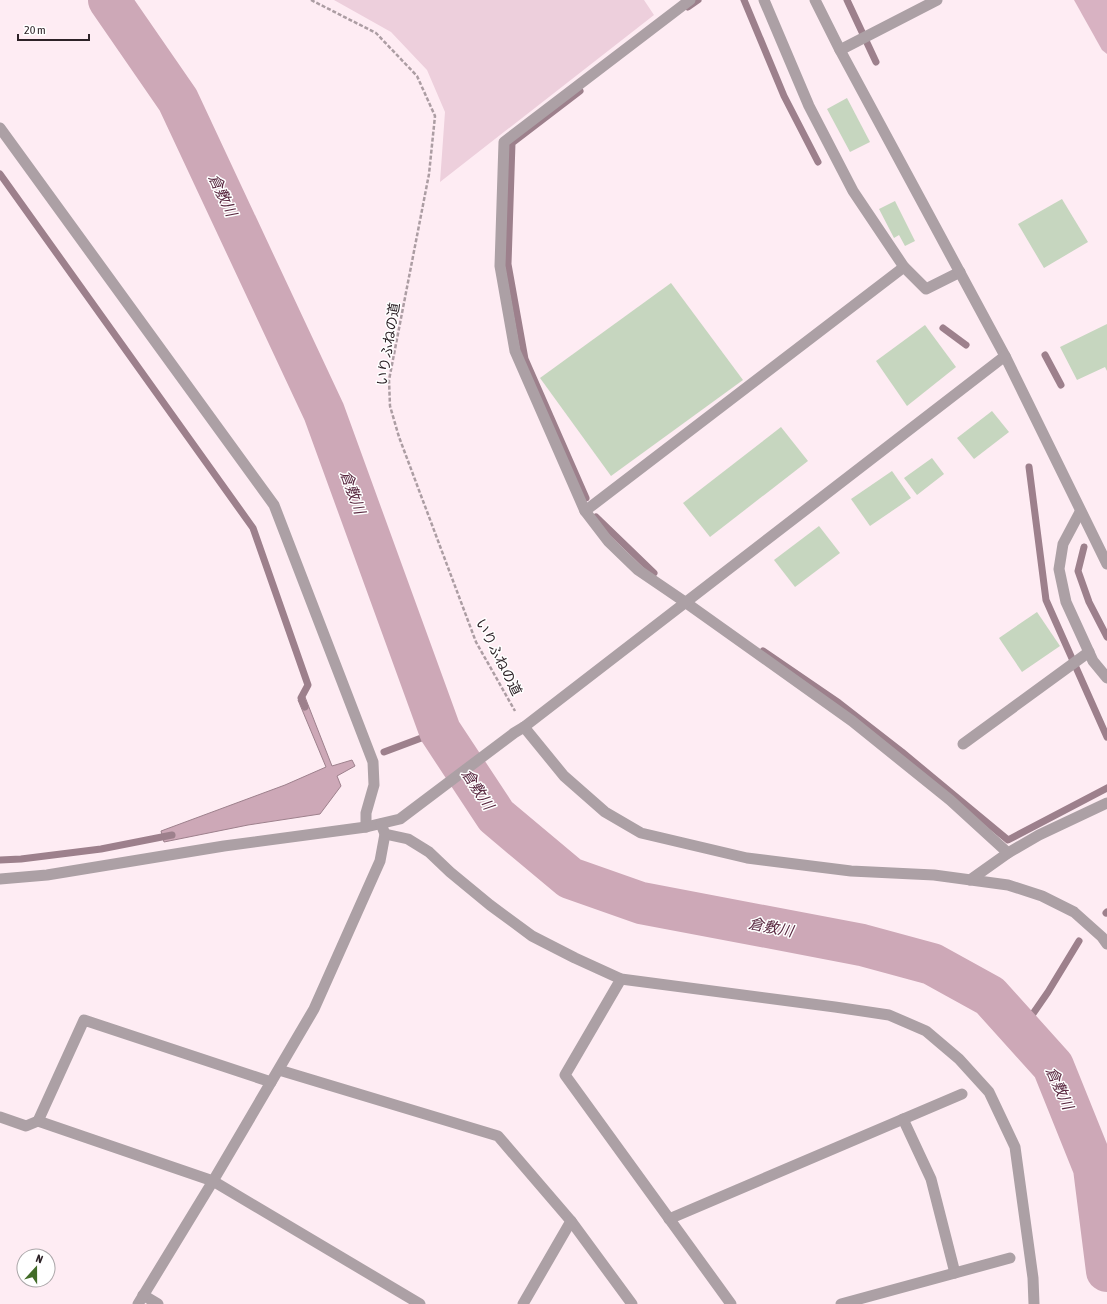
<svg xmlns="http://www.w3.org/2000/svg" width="1107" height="1304" font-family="'Asap Condensed','Noto Sans JP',sans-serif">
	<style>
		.green { fill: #edcfdc }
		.forest { fill: #d8b2c2 }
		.water { fill: #cda8b7; stroke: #9d808c }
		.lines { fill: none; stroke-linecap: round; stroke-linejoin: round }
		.stream { stroke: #9d808c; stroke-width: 7 }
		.river { stroke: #cda8b7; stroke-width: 42 }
		.building { fill: #c6d6bf }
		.path { stroke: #ac9da3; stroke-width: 2.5; stroke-dasharray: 4 2; stroke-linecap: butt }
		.service { stroke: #aca0a5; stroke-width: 11 }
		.minor { stroke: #aca0a5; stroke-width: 11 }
		.tertiary { stroke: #aca0a5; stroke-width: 11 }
		.labels { text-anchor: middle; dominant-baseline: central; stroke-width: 3; stroke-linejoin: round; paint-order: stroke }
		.street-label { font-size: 14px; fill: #2d2227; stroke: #fff }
		.water-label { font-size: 15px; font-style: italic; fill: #592840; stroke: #fff }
	</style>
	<rect width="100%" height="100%" fill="#feecf3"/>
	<!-- green -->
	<path class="green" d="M 334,0 L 644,0 L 654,15 L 440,182 L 445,112 L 427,70 L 391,32 Z"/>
	<!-- forest -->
	<path class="forest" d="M 1074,0 L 1107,0 L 1107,54 L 1102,50 Z"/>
	<!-- water -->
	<path class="water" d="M 305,697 L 332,766 L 352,760 L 355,766 L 337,776 L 341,786 L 320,814 L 248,825 L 164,842 L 161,831 L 285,785 L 326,767 L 298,700 Z"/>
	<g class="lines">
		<!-- stream -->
		<g class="stream">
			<path d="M 744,0 L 784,96 L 818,162"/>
			<path d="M 847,0 L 876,62"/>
			<path d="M 688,7 L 698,0"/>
			<path d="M 580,91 L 512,143 L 508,264 L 525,359 L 586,498"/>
			<path d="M 0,174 L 253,528 L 308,685 L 301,698 L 305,707"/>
			<path d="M 943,328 L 966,345"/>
			<path d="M 1045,355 L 1061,385"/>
			<path d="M 1029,467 L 1046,600 L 1107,737"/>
			<path d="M 596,517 L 654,573"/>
			<path d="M 1084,547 L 1078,571 L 1089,602 L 1107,637"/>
			<path d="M 763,651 L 839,703 L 902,752 L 1008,840 L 1107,788"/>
			<path d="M 384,752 L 440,731"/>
			<path d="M 0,860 L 21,859 L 101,849 L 172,835"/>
			<path d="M 1106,913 L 1107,912"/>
			<path d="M 1021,1031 L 1048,992 L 1079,941"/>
		</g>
		<!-- river -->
		<path class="river" d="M 109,0 L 178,100 L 324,412 L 440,731 L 496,816 L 570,878 L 641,903 L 862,945 L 932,964 L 990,996 L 1053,1066 L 1094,1168 L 1107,1271"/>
	</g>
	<!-- building -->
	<g class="building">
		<path d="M 847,98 L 870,142 L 850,152 L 827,109 Z"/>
		<path d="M 1062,199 L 1088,242 L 1044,268 L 1018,224 Z"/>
		<path d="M 895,201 L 915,241 L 905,246 L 899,235 L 894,238 L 879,209 Z"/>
		<path d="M 671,283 L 743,380 L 611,476 L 540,378 Z"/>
		<path d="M 1107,324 L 1107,371 L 1105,367 L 1077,380 L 1060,347 Z"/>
		<path d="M 925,325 L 956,367 L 907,406 L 876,361 Z"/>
		<path d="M 992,411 L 1009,432 L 974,459 L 957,438 Z"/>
		<path d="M 781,427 L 808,461 L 710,537 L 683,503 Z"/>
		<path d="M 932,458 L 944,474 L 917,495 L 904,478 Z"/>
		<path d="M 892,471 L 911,498 L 870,526 L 851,499 Z"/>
		<path d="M 819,526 L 840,553 L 795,587 L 774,560 Z"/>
		<path d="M 1037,612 L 1060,646 L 1022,672 L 999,638 Z"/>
	</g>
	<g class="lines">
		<!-- path -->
		<path class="path" d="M 311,0 L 376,33 L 417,76 L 435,116 L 429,174 L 389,380 L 390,406 L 399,437 L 476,642 L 515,711"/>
		<!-- service -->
		<g class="service">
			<path d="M 585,511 L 904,267"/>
			<path d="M 685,602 L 638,570 L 608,541 L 585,511 L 515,351 L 500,266 L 504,142 L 690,0"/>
		</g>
		<!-- minor -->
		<g class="minor">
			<path d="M 764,0 L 809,106 L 853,191 L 904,267 L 926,289 L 960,272"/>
			<path d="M 0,128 L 274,505 L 373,762 L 374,785 L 366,813 L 366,827"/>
			<path d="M 1080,512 L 1063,544 L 1059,569 L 1066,602 L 1093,661 L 1107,678"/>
			<path d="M 685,602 L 852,721 L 950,800 L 1008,853"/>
			<path d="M 524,727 L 564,776 L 605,812 L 641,833 L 747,858 L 851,871 L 934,875 L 1008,885 L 1042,896 L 1074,912 L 1102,937 L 1107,944"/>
			<path d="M 963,744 L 1089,652"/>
			<path d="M 385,834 L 408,839 L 429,852 L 450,872 L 490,905 L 532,936 L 575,958 L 621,979 L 835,1007 L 889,1015 L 926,1031 L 959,1059 L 989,1092 L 1015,1147 L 1033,1278 L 1034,1304"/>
			<path d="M 970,880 L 1008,853 L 1039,835 L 1107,803"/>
			<path d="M 621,979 L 565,1075 L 731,1304"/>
			<path d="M 279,1070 L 498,1136 L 571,1221 L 632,1304"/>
			<path d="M 0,1117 L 26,1126 L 38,1121 L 213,1181 L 420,1304"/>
			<path d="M 903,1119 L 931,1179 L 955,1273"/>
			<path d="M 38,1121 L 84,1020 L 271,1082"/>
			<path d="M 669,1219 L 962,1094"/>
			<path d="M 143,1295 L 158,1304"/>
			<path d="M 523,1304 L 571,1221"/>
			<path d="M 841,1304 L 1010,1258"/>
		</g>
		<!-- tertiary -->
		<g class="tertiary">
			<path d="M 815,0 L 840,50 L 1005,356 L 1107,564"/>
			<path d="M 840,50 L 937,0"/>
			<path d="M 0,879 L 47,875 L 224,846 L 366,827 L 400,819 L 514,733 L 524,727 L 1005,356"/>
			<path d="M 138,1304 L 213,1181 L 314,1009 L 380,861 L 385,834 L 381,824"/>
		</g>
	</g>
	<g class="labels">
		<!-- street labels -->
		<g class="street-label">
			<text transform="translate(388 344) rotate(-81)">いりふねの道</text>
			<text transform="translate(499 657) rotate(63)">いりふねの道</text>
		</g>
		<!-- water labels -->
		<g class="water-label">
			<text transform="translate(223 195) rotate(65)">倉敷川</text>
			<text transform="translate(353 492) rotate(70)">倉敷川</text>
			<text transform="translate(478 789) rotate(57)">倉敷川</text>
			<text transform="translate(771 927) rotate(11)">倉敷川</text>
			<text transform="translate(1060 1088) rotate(66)">倉敷川</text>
		</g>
	</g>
	<!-- north arrow -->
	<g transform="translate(36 1268) rotate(21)"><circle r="19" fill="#ffffff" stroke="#aba7a9"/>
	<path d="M0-3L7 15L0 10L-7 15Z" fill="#426c28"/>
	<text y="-6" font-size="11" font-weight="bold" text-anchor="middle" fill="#2d2227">N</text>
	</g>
	<!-- scale -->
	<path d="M18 34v6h71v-6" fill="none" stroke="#2d2227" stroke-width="2"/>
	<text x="24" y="34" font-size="12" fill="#2d2227" stroke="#ffffff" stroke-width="3" paint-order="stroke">20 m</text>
</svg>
